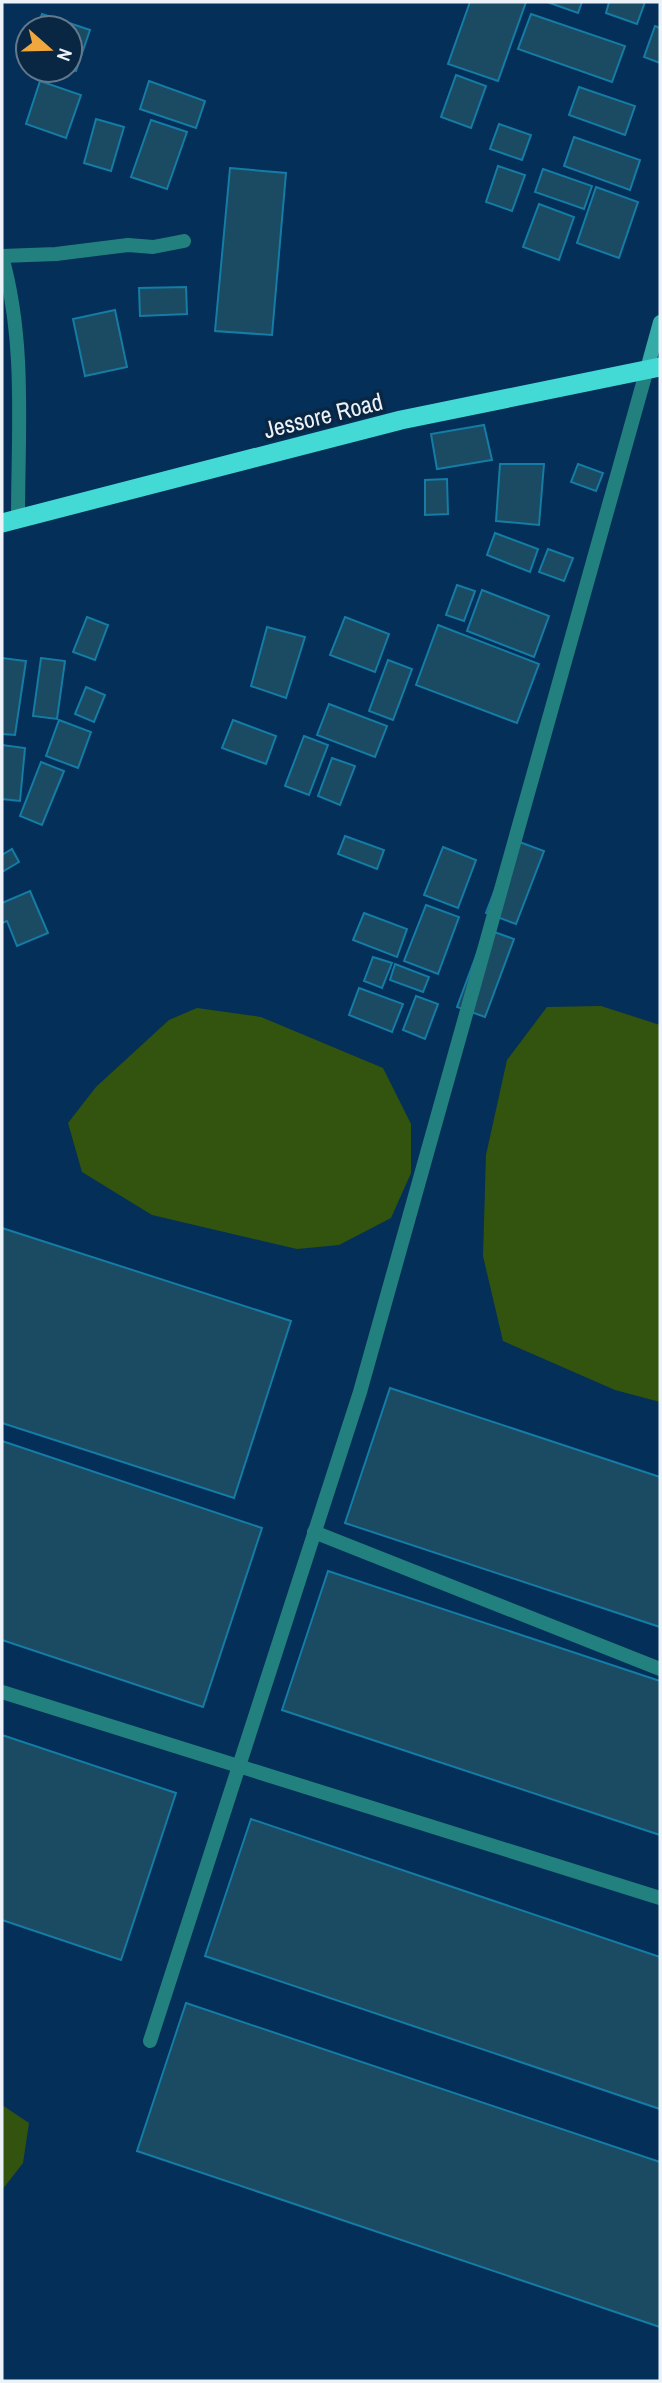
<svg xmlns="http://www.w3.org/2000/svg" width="662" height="2383" font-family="'Archivo Narrow',sans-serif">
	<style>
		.water { fill: #33540e }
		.building { fill: #1a4b62; stroke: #147ca5; stroke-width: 2 }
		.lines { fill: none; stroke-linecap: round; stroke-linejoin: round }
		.service { stroke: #22817e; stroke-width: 14 }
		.minor { stroke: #22817e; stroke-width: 14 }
		.secondary { stroke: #34aba7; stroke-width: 14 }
		.trunk { stroke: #43dad5; stroke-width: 19 }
		.labels { text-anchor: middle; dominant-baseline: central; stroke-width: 7; stroke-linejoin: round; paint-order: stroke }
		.street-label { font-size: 24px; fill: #edf2f9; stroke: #092643 }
	</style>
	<rect width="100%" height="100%" fill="#042f58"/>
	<!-- water -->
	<g class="water">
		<path d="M 601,1006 L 660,1025 L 660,1402 L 615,1390 L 503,1341 L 483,1256 L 486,1155 L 507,1060 L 547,1007 Z"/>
		<path d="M 197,1008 L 261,1017 L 383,1068 L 411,1124 L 411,1173 L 391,1218 L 339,1245 L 297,1249 L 152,1215 L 82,1172 L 68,1123 L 96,1087 L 169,1020 Z"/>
		<path d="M 2,2105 L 29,2123 L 23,2163 L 2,2190 Z"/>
	</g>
	<!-- building -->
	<g class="building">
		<path d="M 470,2 L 526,2 L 498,81 L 448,64 Z"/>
		<path d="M 547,2 L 582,2 L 578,13 Z"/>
		<path d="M 609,2 L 645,2 L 637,24 L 606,13 Z"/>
		<path d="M 42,14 L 90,30 L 76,71 L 70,69 L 70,28 L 37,28 Z"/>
		<path d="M 531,14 L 625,46 L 612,82 L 518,49 Z"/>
		<path d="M 655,26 L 660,28 L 660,63 L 644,57 Z"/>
		<path d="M 456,75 L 486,86 L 471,128 L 441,117 Z"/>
		<path d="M 40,81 L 81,95 L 66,138 L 26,124 Z"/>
		<path d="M 149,81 L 205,101 L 196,128 L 140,109 Z"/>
		<path d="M 579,87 L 635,106 L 625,135 L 569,115 Z"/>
		<path d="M 96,119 L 124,127 L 111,171 L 84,163 Z"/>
		<path d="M 151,120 L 187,132 L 167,189 L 131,177 Z"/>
		<path d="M 499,124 L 531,135 L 522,160 L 490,149 Z"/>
		<path d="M 574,137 L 640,160 L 630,190 L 564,166 Z"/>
		<path d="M 498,166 L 525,175 L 512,211 L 486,202 Z"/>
		<path d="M 230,168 L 286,173 L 272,335 L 215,331 Z"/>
		<path d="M 543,169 L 592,186 L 584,209 L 535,192 Z"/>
		<path d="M 596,187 L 638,202 L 619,258 L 577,243 Z"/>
		<path d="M 539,204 L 574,217 L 559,260 L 523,247 Z"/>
		<path d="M 186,287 L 187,314 L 140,316 L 139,288 Z"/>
		<path d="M 115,310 L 127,367 L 85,376 L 73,319 Z"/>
		<path d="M 484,425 L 492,460 L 437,469 L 431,434 Z"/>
		<path d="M 500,464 L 544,464 L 539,525 L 496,521 Z"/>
		<path d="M 578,464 L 603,473 L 596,491 L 571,482 Z"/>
		<path d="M 447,479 L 448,514 L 425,515 L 425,480 Z"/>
		<path d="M 495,533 L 538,549 L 530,572 L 487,555 Z"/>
		<path d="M 548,549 L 573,558 L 564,581 L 539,572 Z"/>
		<path d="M 457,585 L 475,591 L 464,621 L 446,615 Z"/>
		<path d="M 482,590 L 549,616 L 534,657 L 467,631 Z"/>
		<path d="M 87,617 L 108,625 L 95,660 L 73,652 Z"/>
		<path d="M 345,617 L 389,634 L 375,672 L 330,655 Z"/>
		<path d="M 438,625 L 539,664 L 517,723 L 416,685 Z"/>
		<path d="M 267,627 L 305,637 L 286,698 L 251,686 Z"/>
		<path d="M 2,658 L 26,661 L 15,735 L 2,734 Z"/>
		<path d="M 41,658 L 65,661 L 57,719 L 33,716 Z"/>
		<path d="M 388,660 L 412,669 L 393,720 L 369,711 Z"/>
		<path d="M 86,687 L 105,695 L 94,722 L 75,714 Z"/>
		<path d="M 329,704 L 387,726 L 375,757 L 317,735 Z"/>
		<path d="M 59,720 L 91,732 L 78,768 L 46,756 Z"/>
		<path d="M 233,720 L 276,736 L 266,764 L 222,748 Z"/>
		<path d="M 304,736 L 328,745 L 309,795 L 285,786 Z"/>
		<path d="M 2,745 L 25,748 L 20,801 L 2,799 Z"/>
		<path d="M 332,758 L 355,766 L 340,805 L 318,796 Z"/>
		<path d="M 41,762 L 64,771 L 42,825 L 20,816 Z"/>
		<path d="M 345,836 L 384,850 L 377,869 L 338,854 Z"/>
		<path d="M 514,840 L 544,851 L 516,924 L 486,913 Z"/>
		<path d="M 443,847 L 476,860 L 458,908 L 424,895 Z"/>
		<path d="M 12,849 L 19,862 L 2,872 L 2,855 Z"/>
		<path d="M 30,891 L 48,933 L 17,946 L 7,921 L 2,923 L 2,903 Z"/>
		<path d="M 426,905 L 459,917 L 438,974 L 404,961 Z"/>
		<path d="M 364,913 L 407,929 L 397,957 L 353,940 Z"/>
		<path d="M 486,929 L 514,939 L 485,1017 L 457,1007 Z"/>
		<path d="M 373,957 L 392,963 L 382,988 L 364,981 Z"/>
		<path d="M 395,964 L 429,977 L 423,992 L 390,980 Z"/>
		<path d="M 359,988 L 403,1004 L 392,1032 L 349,1015 Z"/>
		<path d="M 416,996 L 438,1004 L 425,1039 L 403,1030 Z"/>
		<path d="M 2,1228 L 291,1321 L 234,1498 L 2,1423 Z"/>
		<path d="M 390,1388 L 660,1477 L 660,1627 L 345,1523 Z"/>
		<path d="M 2,1441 L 262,1528 L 203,1707 L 2,1640 Z"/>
		<path d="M 328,1571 L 660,1681 L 660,1835 L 282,1710 Z"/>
		<path d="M 2,1735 L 176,1793 L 121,1960 L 2,1920 Z"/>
		<path d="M 251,1819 L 660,1957 L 660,2109 L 205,1956 Z"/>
		<path d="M 186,2003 L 660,2162 L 660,2327 L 137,2151 Z"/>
	</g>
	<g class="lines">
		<!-- service -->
		<g class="service">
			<path d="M 314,1532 L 660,1669"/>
			<path d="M 2,1692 L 660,1898"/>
			<path d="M 150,2041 L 360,1392 L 647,369"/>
		</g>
		<!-- minor -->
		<g class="minor">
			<path d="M 2,256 L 56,254 L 128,245 L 153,247 L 184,241"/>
			<path d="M 2,257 C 26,342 18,431 18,519"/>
		</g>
		<!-- secondary -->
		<path class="secondary" d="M 647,369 L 660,322"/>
		<!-- trunk -->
		<path class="trunk" d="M 2,523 L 401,420 L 660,367"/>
	</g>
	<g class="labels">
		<!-- street labels -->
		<g class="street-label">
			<text transform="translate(323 415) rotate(-14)">Jessore Road</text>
		</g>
	</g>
	<!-- border -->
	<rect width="662" height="2383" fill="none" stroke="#edf2f9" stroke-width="7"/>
	<!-- north arrow -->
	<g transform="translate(49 49) rotate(110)"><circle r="33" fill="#092643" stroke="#64788c" stroke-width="2"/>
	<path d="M0-5L12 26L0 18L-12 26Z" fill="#f0a73e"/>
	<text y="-10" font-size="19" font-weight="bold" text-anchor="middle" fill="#edf2f9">N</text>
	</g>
</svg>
